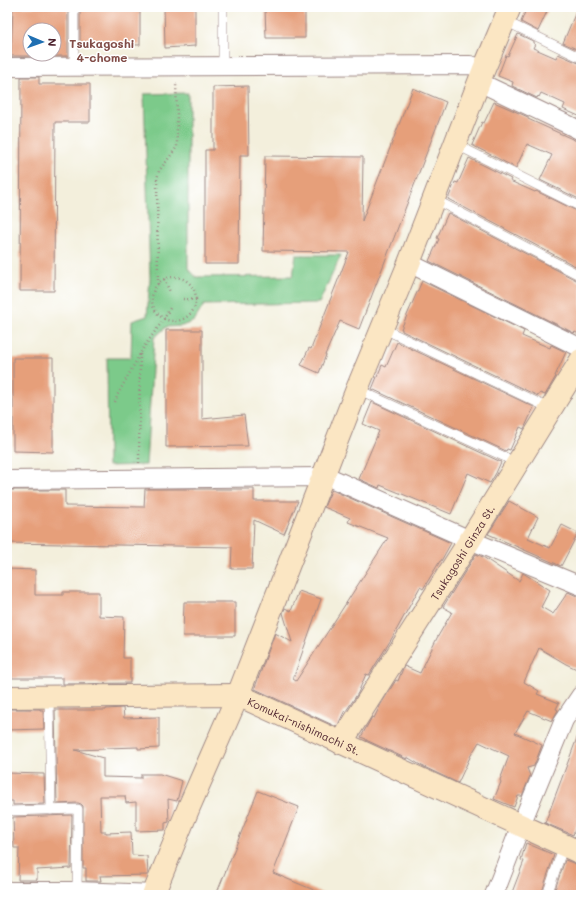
<svg xmlns="http://www.w3.org/2000/svg" width="588" height="902" font-family="Mali,sans-serif">
	<style>
		.green { fill: #7cca8a; stroke: #63745a }
		.building { fill: #e69f7a; fill-rule: evenodd }
		.lines { fill: none; stroke-linecap: round; stroke-linejoin: round }
		.lane-casing { stroke: #9e8784; stroke-width: 10 }
		.street-casing { stroke: #9e8784; stroke-width: 20 }
		.secondary-casing { stroke: #9e8784; stroke-width: 24 }
		.path { stroke: #9e8784; stroke-width: 2.5; stroke-dasharray: 1 3; stroke-linecap: butt }
		.lane { stroke: #fff; stroke-width: 9 }
		.street { stroke: #fff; stroke-width: 18 }
		.secondary { stroke: #fbe6c3; stroke-width: 22 }
		.labels { text-anchor: middle; dominant-baseline: central; stroke-width: 3; stroke-linejoin: round; paint-order: stroke }
		.street-label { font-size: 11px; fill: #4a1f2b; stroke: #fff }
		.neighbourhood-label { font-size: 12px; font-weight: bold; fill: #814c47; stroke: #fff }
	</style>
	<rect width="100%" height="100%" fill="#fff"/>
	<filter id="ink" filterUnits="userSpaceOnUse"><feTurbulence type="fractalNoise" baseFrequency=".025" numOctaves="2"/><feDisplacementMap in="SourceGraphic" scale="8" xChannelSelector="R" yChannelSelector="G"/><feConvolveMatrix kernelMatrix="1 2 1 2 8 2 1 2 1" color-interpolation-filters="sRGB"/></filter>
	<filter id="wash" filterUnits="userSpaceOnUse"><feTurbulence type="fractalNoise" baseFrequency=".012" numOctaves="4" result="noise"/><feDisplacementMap in="SourceGraphic" scale="16" xChannelSelector="R" yChannelSelector="G"/><feGaussianBlur stdDeviation="0.9" result="paint"/><feColorMatrix in="noise" values="0 0 0 0 0 0 0 0 0 0 0 0 0 0 0 0 0 1.4 0 .05"/><feComposite in="paint" operator="in"/></filter>
	<g filter="url(#wash)">
		<rect width="100%" height="100%" fill="#f3efdc"/>
		<!-- green -->
		<path class="green" d="M 188,93 L 188,268 L 196,277 L 293,276 L 296,255 L 341,255 L 319,303 L 204,305 L 194,321 L 182,326 L 166,327 L 154,338 L 146,465 L 108,466 L 107,358 L 131,358 L 132,321 L 147,316 L 150,279 L 144,94 Z"/>
		<g id="blocks">
			<!-- building -->
			<g class="building">
				<path d="M 13,7 L 68,7 L 68,56 L 11,56 ZM 30,30 L 54,30 L 54,54 L 30,54 Z"/>
				<path d="M 80,7 L 140,7 L 140,45 L 80,44 Z"/>
				<path d="M 164,7 L 195,7 L 195,46 L 165,48 Z"/>
				<path d="M 265,7 L 305,7 L 305,38 L 266,38 Z"/>
				<path d="M 527,7 L 549,7 L 538,31 L 521,22 Z"/>
				<path d="M 578,7 L 581,7 L 581,51 L 563,43 Z"/>
				<path d="M 518,34 L 533,41 L 533,43 L 535,44 L 533,48 L 556,58 L 558,54 L 581,64 L 581,117 L 563,109 L 565,104 L 541,93 L 539,97 L 538,96 L 537,98 L 512,86 L 513,82 L 498,76 L 506,55 L 508,56 Z"/>
				<path d="M 21,77 L 39,77 L 39,84 L 90,84 L 90,122 L 55,122 L 54,291 L 20,291 Z"/>
				<path d="M 248,86 L 249,155 L 240,155 L 239,264 L 205,264 L 205,150 L 213,150 L 213,87 Z"/>
				<path d="M 413,88 L 446,102 L 359,329 L 340,321 L 325,355 L 326,355 L 319,373 L 301,365 L 309,348 L 311,349 L 349,252 L 263,251 L 265,156 L 363,157 L 362,221 Z"/>
				<path d="M 494,102 L 528,117 L 528,119 L 581,143 L 581,200 L 540,180 L 552,155 L 527,144 L 516,168 L 472,145 L 482,122 L 484,123 Z"/>
				<path d="M 469,158 L 511,179 L 510,181 L 535,192 L 536,191 L 581,213 L 581,269 L 448,199 L 455,182 L 458,183 Z"/>
				<path d="M 448,213 L 578,281 L 581,282 L 581,335 L 575,332 L 574,333 L 429,261 L 439,239 L 437,238 Z"/>
				<path d="M 422,281 L 524,331 L 522,336 L 550,348 L 551,345 L 566,352 L 555,376 L 556,376 L 555,378 L 545,395 L 540,393 L 538,396 L 402,331 L 402,329 L 401,329 Z"/>
				<path d="M 166,330 L 202,330 L 202,419 L 244,415 L 248,446 L 166,447 Z"/>
				<path d="M 397,342 L 534,407 L 524,429 L 520,427 L 510,450 L 507,449 L 506,451 L 372,389 L 382,365 L 386,367 Z"/>
				<path d="M 13,358 L 53,358 L 53,452 L 13,451 Z"/>
				<path d="M 372,402 L 501,462 L 496,473 L 490,483 L 468,473 L 451,514 L 380,485 L 379,488 L 359,479 L 379,431 L 363,424 Z"/>
				<path d="M 145,489 L 254,489 L 254,501 L 298,501 L 284,534 L 254,520 L 252,569 L 231,569 L 232,547 L 7,543 L 7,490 L 65,490 L 65,506 L 144,507 Z"/>
				<path d="M 332,490 L 451,543 L 441,561 L 440,561 L 423,589 L 420,587 L 392,638 L 369,675 L 366,674 L 358,693 L 346,711 L 345,710 L 337,727 L 255,689 L 255,687 L 275,633 L 292,642 L 283,613 L 285,608 L 291,611 L 299,591 L 321,599 L 293,679 L 296,681 L 388,538 L 348,522 L 350,518 L 324,507 L 331,491 Z"/>
				<path d="M 509,501 L 538,517 L 528,538 L 550,548 L 562,525 L 578,533 L 561,566 L 488,534 Z"/>
				<path d="M 476,554 L 483,557 L 519,581 L 523,573 L 550,590 L 541,607 L 553,614 L 568,592 L 577,596 L 581,596 L 581,671 L 566,664 L 539,648 L 524,682 L 539,691 L 537,694 L 559,703 L 556,709 L 558,710 L 552,721 L 528,711 L 515,733 L 542,745 L 534,766 L 527,768 L 530,776 L 522,796 L 518,796 L 514,807 L 494,799 L 501,782 L 500,780 L 509,756 L 479,742 L 471,755 L 458,783 L 422,766 L 407,757 L 407,759 L 366,740 L 366,739 L 361,737 L 372,717 L 374,718 L 381,704 L 396,680 L 398,681 L 404,666 L 420,673 L 437,638 L 452,612 L 443,607 Z"/>
				<path d="M 7,569 L 35,570 L 35,595 L 63,595 L 63,592 L 99,592 L 99,616 L 124,617 L 123,658 L 130,658 L 130,683 L 63,684 L 63,678 L 7,678 Z"/>
				<path d="M 184,602 L 235,602 L 235,636 L 183,636 Z"/>
				<path d="M 123,708 L 124,718 L 159,717 L 159,748 L 138,749 L 138,747 L 106,748 L 105,749 L 75,750 L 103,758 L 103,777 L 141,778 L 141,774 L 160,774 L 182,781 L 177,801 L 168,799 L 169,822 L 165,823 L 165,830 L 136,831 L 136,802 L 126,803 L 125,796 L 100,796 L 101,832 L 106,832 L 106,833 L 131,832 L 132,855 L 147,856 L 148,875 L 100,876 L 101,881 L 86,881 L 86,868 L 83,868 L 83,806 L 81,804 L 78,803 L 57,804 L 55,710 L 106,710 L 106,709 Z"/>
				<path d="M 7,709 L 40,709 L 40,710 L 43,710 L 44,729 L 7,730 Z"/>
				<path d="M 580,730 L 581,731 L 581,814 L 573,835 L 545,823 Z"/>
				<path d="M 7,773 L 44,774 L 45,804 L 13,805 L 13,801 L 7,801 Z"/>
				<path d="M 258,791 L 299,807 L 273,873 L 326,895 L 216,895 Z"/>
				<path d="M 72,815 L 71,868 L 37,870 L 37,880 L 18,880 L 19,848 L 14,848 L 13,817 Z"/>
				<path d="M 526,843 L 554,855 L 541,895 L 511,895 L 524,861 L 521,860 Z"/>
				<path d="M 565,860 L 576,864 L 581,865 L 581,895 L 553,895 Z"/>
			</g>
		</g>
	</g>
	<g filter="url(#ink)">
		<use href="#blocks" fill-opacity="0" stroke="#9e8784" stroke-width="1"/>
		<g class="lines">
			<!-- lane casing -->
			<g class="lane-casing">
				<g id="lane">
					<path d="M 74,7 L 74,67"/>
					<path d="M 505,21 L 581,58"/>
					<path d="M 223,66 L 223,7"/>
					<path d="M 455,144 L 581,207"/>
					<path d="M 434,199 L 581,276"/>
					<path d="M 382,328 L 551,409"/>
					<path d="M 357,389 L 505,457 L 516,464"/>
					<path d="M 49,697 L 51,810"/>
					<path d="M 7,811 L 78,809 L 77,891"/>
					<path d="M 547,895 L 564,845"/>
				</g>
			</g>
			<!-- street casing -->
			<g class="street-casing">
				<g id="street">
					<path d="M 7,67 L 470,65 L 484,69"/>
					<path d="M 479,82 L 567,124 L 581,131"/>
					<path d="M 409,263 L 581,348"/>
					<path d="M 7,480 L 322,477 L 333,479 L 470,540 L 581,586"/>
					<path d="M 7,891 L 77,891 L 154,894 L 158,895"/>
					<path d="M 494,895 L 521,825 L 564,720 L 581,695"/>
				</g>
			</g>
			<!-- secondary casing -->
			<g class="secondary-casing">
				<g id="secondary">
					<path id="s1" d="M 7,697 L 238,695 L 581,853"/>
					<path id="s2" d="M 341,743 L 470,540 L 581,360"/>
					<path d="M 153,895 L 189,807 L 238,695 L 357,389 L 409,263 L 484,69 L 510,7"/>
				</g>
			</g>
			<!-- path -->
			<g class="path">
				<circle cx="174" cy="299" r="22"/>
				<path d="M 164,279 L 170,292"/>
				<path d="M 158,284 L 157,179 L 159,171 L 177,147 L 177,114 L 176,82"/>
				<path d="M 183,299 L 197,300"/>
				<path d="M 115,402 L 118,394 L 144,347 L 164,319 L 170,308"/>
				<path d="M 139,463 L 140,353"/>
			</g>
			<!-- lane -->
			<use href="#lane" class="lane"/>
			<!-- street -->
			<use href="#street" class="street"/>
			<!-- secondary -->
			<use href="#secondary" class="secondary"/>
		</g>
	</g>
	<g class="labels">
		<!-- street labels -->
		<g class="street-label">
			<text stroke="none"><textPath href="#s2" startOffset="226">Tsukagoshi Ginza St.</textPath></text>
			<text stroke="none"><textPath href="#s1" startOffset="304">Komukai-nishimachi St.</textPath></text>
		</g>
		<!-- neighbourhood labels -->
		<g class="neighbourhood-label">
			<text x="102" y="43">Tsukagoshi<tspan x="102" dy="14">4-chome</tspan></text>
		</g>
	</g>
	<!-- margin -->
	<rect width="588" height="902" fill="none" stroke="#fff" stroke-width="24"/>
	<!-- north arrow -->
	<g transform="translate(42 42) rotate(92)"><circle r="19" fill="#ffffff" stroke="#b7a5aa"/>
	<path d="M0-3L7 15L0 10L-7 15Z" fill="#1f6fb2"/>
	<text y="-6" font-size="11" font-weight="bold" text-anchor="middle" fill="#4a1f2b">N</text>
	</g>
</svg>
